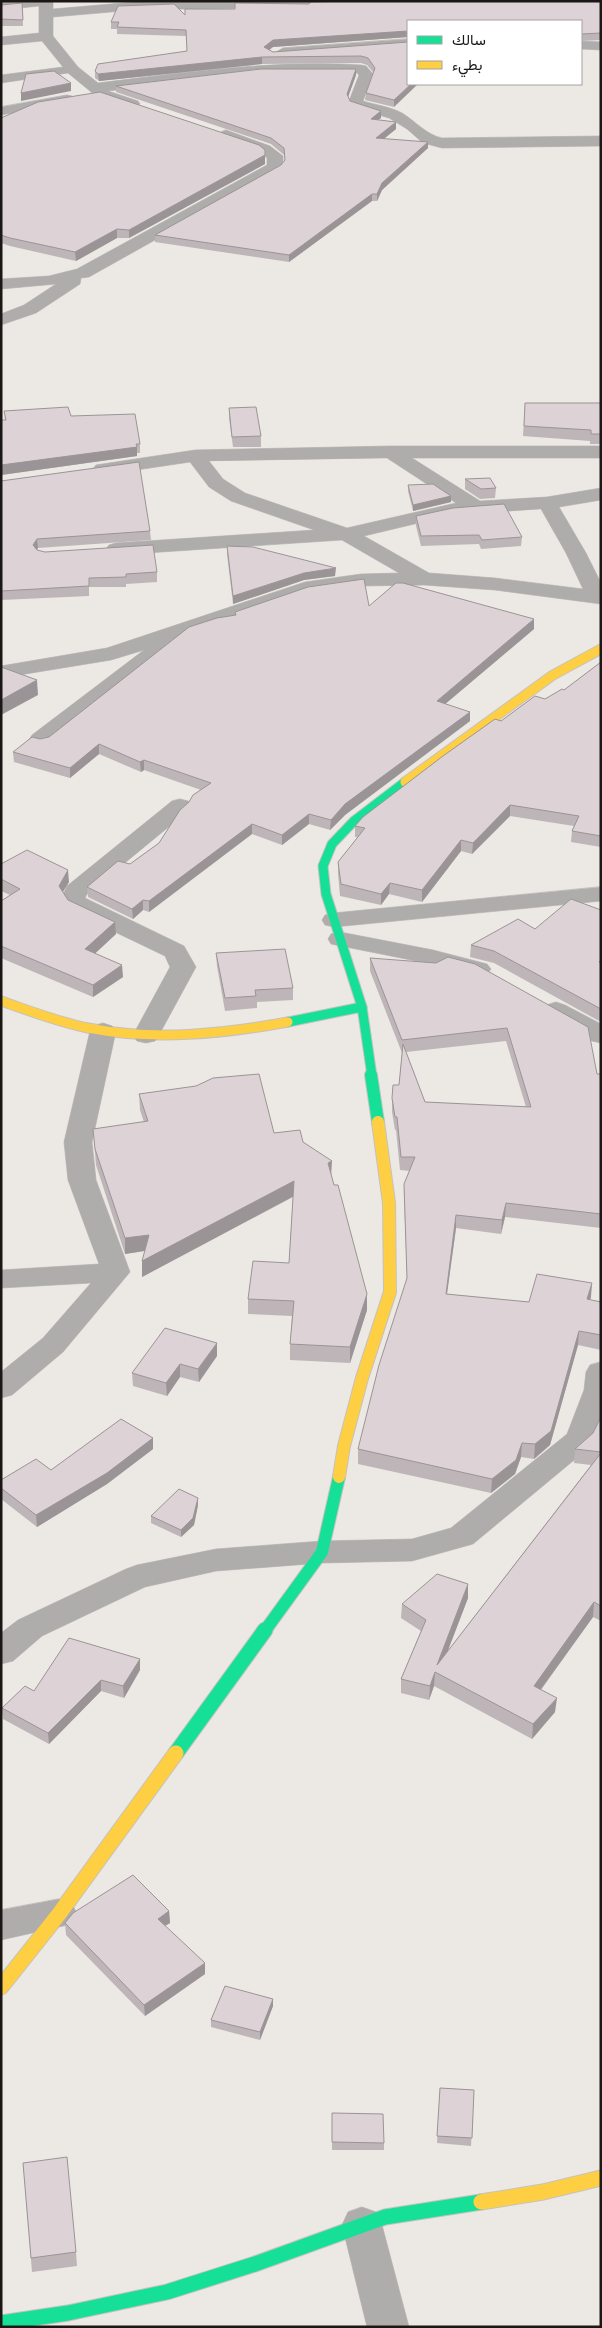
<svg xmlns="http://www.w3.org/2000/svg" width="602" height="2328" font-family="Lora,Vazirmatn,serif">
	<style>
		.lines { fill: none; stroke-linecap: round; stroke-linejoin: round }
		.street-casing { stroke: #c5c2c0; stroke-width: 1 }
		.fast-far2-casing { stroke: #c5c2c0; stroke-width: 11 }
		.fast-far1-casing { stroke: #c5c2c0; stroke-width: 14 }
		.fast-casing { stroke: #c5c2c0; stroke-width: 17 }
		.slow-far2-casing { stroke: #c5c2c0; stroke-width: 11 }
		.slow-far1-casing { stroke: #c5c2c0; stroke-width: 14 }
		.slow-casing { stroke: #c5c2c0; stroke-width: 17 }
		.street { fill: #afadac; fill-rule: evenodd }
		.fast-far2 { stroke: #16e098; stroke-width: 9 }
		.fast-far1 { stroke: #16e098; stroke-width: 12 }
		.fast { stroke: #16e098; stroke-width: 15 }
		.slow-far2 { stroke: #ffcf43; stroke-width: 9 }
		.slow-far1 { stroke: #ffcf43; stroke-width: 12 }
		.slow { stroke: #ffcf43; stroke-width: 15 }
		.wall { fill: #beb5b9; fill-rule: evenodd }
		.shaded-wall { fill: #9b9496 }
		.building { fill: #ddd3d7; stroke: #9b9496 }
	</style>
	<rect width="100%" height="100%" fill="#ece8e4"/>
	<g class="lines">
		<!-- street casing -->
		<g class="street-casing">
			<g id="street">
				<path d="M 7,1 L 53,1 L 53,9 L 134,2 L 413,1 L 406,5 L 134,10 L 53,17 L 53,36 L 78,67 L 98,83 C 186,72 272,60 361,65 L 366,66 L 373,74 L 363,101 C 376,105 391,107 402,113 C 415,121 427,135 442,138 L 601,136 L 601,146 L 442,148 L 423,143 L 407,129 L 389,118 L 352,107 L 349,101 L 359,75 L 357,73 L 261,73 L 108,91 L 138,101 L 140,104 L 133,108 L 96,96 L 68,73 L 1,83 L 1,75 L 63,67 L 42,41 L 1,45 L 1,37 L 39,33 L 39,6 L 1,10 L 1,2 Z"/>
				<path d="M 408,39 L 408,47 L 283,56 L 276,52 L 283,48 Z"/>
				<path d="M 581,41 L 601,42 L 601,50 L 581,49 Z"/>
				<path d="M 67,95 L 72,96 L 74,99 L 72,102 L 1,115 L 1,107 Z"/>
				<path d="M 226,130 L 270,146 L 283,156 L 283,167 L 280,170 L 89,277 L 81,278 L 80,284 L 36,313 L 1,325 L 1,314 L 24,305 L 56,284 L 1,289 L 1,279 L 49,276 L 77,269 L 267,165 L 267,158 L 260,152 L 221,138 L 218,135 L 221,132 Z"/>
				<path d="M 391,446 L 601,446 L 601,458 L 412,458 L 480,501 L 547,497 L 601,488 L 601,500 L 559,507 L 586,553 L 601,583 L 601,604 L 495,590 L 424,585 L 361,586 L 308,594 L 174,640 L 177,643 L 173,647 L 48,745 L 40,747 L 32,745 L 29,740 L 32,735 L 144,650 L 111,660 L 1,678 L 1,666 L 107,648 L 305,582 L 361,574 L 399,573 L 342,540 L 116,555 L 109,553 L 106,549 L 109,545 L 116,543 L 314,530 L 231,501 L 209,487 L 190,462 L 103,475 L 96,473 L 93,469 L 96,465 L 195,450 ZM 387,458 L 456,503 L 347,528 L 245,493 L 223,479 L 209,461 ZM 541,509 L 566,553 L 583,589 L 495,578 L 429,573 L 364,536 L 452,515 Z"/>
				<path d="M 180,799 L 188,801 L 192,806 L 188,811 L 87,894 L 85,898 L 184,946 L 196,967 L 159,1035 L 155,1041 L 146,1043 L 137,1041 L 133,1035 L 170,967 L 165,956 L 69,910 L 61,899 L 67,886 L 172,801 Z"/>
				<path d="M 601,887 L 601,901 L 334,927 L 325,925 L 322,920 L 325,915 L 334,913 Z"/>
				<path d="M 340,932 L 433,950 L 487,964 L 491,969 L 487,974 L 478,977 L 431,964 L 331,944 L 328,939 L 331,934 Z"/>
				<path d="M 556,1002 L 565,1005 L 601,1024 L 601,1043 L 592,1041 L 547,1015 L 543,1010 L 547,1005 Z"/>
				<path d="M 103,1023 L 112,1026 L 116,1031 L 92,1142 L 96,1180 L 130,1272 L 63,1352 L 12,1395 L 1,1398 L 1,1372 L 43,1338 L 91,1283 L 1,1288 L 1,1270 L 99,1264 L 68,1180 L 64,1142 L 90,1031 L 94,1026 Z"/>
				<path d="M 601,1362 L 601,1425 L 591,1446 L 473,1544 L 412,1561 L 322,1563 L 216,1571 L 145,1587 L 42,1636 L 13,1661 L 1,1664 L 1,1633 L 18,1620 L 126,1569 L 137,1565 L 216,1549 L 322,1541 L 412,1539 L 451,1528 L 567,1434 L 584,1390 L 586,1372 L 590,1365 Z"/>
				<path d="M 59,1899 L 72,1904 L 77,1914 L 72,1924 L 1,1940 L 1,1910 Z"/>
				<path d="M 362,2207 L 376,2212 L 382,2225 L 409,2327 L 367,2327 L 342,2225 L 348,2212 Z"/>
			</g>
		</g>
		<!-- fast-far2 casing -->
		<g class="fast-far2-casing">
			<g id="fast-far2">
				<path d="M 362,1007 L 372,1076"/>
				<path d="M 288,1022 L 362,1007 L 326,894 L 323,866 L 332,844 L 354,821 L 405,782"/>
			</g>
		</g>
		<!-- fast-far1 casing -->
		<g class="fast-far1-casing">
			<g id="fast-far1">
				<path d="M 371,1075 L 378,1122"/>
				<path d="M 264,1632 L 322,1552 L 339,1477"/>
			</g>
		</g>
		<!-- fast casing -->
		<g class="fast-casing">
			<g id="fast">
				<path d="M 176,1753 L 265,1630"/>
				<path d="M 1,2323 L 68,2313 L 167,2292 L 255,2264 L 385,2217 L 481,2202"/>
			</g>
		</g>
		<!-- slow-far2 casing -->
		<g class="slow-far2-casing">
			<g id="slow-far2">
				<path d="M 405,782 L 553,675 L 601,649"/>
				<path d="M 1,1001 C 30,1011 58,1022 88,1028 C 155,1041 222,1034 288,1022"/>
			</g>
		</g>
		<!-- slow-far1 casing -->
		<g class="slow-far1-casing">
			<path id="slow-far1" d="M 339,1477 L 344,1446 L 362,1378 L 390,1292 L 389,1203 L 378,1122"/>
		</g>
		<!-- slow casing -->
		<g class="slow-casing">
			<g id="slow">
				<path d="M 1,1987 L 59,1914 L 176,1753"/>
				<path d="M 481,2202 L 543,2192 L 601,2178"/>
			</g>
		</g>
		<!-- street -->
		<use href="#street" class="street"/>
		<!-- fast-far2 -->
		<use href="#fast-far2" class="fast-far2"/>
		<!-- fast-far1 -->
		<use href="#fast-far1" class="fast-far1"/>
		<!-- fast -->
		<use href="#fast" class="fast"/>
		<!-- slow-far2 -->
		<use href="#slow-far2" class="slow-far2"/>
		<!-- slow-far1 -->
		<use href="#slow-far1" class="slow-far1"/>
		<!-- slow -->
		<use href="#slow" class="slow"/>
	</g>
	<!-- wall -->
	<g class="wall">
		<path d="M 601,1 L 601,40 L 581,41 L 581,21 L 408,21 L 408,37 L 273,47 L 269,50 L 273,52 L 408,42 L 394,107 L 365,100 L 366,93 L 373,72 L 367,65 L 361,63 L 262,64 L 99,81 L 95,78 L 95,71 L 187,51 L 186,36 L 117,34 L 117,29 L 111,29 L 111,22 L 185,15 L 235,9 L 309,4 Z"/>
		<path d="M 22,3 L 23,26 L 1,26 L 1,5 Z"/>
		<path d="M 356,69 L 356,75 L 348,97 L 350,101 L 381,118 L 378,120 L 396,129 L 384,139 L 428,142 L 428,148 L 382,190 L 377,201 L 372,201 L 289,262 L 155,242 L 155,235 L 281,165 L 285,161 L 284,155 L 271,144 L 116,92 L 116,86 Z"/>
		<path d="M 1,118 L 265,150 L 265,164 L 129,238 L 117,238 L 76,261 L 10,246 L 1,243 Z"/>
		<path d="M 525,403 L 601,403 L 601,444 L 590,444 L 590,441 L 523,436 Z"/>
		<path d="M 229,408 L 261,436 L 261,447 L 233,447 L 229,418 Z"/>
		<path d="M 4,411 L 71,416 L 140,444 L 140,453 L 137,453 L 137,456 L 1,475 L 1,420 L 5,420 Z"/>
		<path d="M 465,479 L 496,488 L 495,498 L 480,499 L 465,489 Z"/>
		<path d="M 1,481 L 150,531 L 151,540 L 38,548 L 37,550 L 45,552 L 157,572 L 157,582 L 126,584 L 126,587 L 89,587 L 89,596 L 1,600 Z"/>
		<path d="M 408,485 L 451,502 L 413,511 L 408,491 Z"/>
		<path d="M 416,516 L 522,537 L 521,546 L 481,549 L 479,544 L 421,546 L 416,526 Z"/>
		<path d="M 227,546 L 335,576 L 304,580 L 233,604 L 227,554 Z"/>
		<path d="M 369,606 L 534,629 L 445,704 L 470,721 L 345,815 L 330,830 L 309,824 L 282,845 L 252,834 L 149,912 L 143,910 L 133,919 L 88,897 L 87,887 L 130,864 L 159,843 L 189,802 L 201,790 L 144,770 L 141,772 L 99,754 L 70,778 L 14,762 L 13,752 L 40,739 L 49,737 Z"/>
		<path d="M 601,662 L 601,847 L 571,842 L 572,831 L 574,826 L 510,816 L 472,854 L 461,851 L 422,902 L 389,894 L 381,905 L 340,896 L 338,873 L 338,862 L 358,837 L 355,837 L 355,826 L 501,721 L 564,690 Z"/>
		<path d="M 1,864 L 69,882 L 63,892 L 68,900 L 116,934 L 95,953 L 123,977 L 93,997 L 1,958 L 1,901 L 10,895 L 1,891 Z"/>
		<path d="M 601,910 L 601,1022 L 494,963 L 470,957 L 471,945 L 535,929 Z"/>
		<path d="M 216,953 L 293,988 L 293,1000 L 257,1002 L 257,1008 L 225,1011 L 217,966 Z"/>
		<path d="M 370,958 L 597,1074 L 601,1074 L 601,1228 L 505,1217 L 501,1234 L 456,1228 L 447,1294 L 529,1302 L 592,1283 L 590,1300 L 601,1302 L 601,1350 L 578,1345 L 550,1445 L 534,1459 L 521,1457 L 515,1474 L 491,1493 L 358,1464 L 358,1449 L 407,1280 L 404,1197 L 404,1184 L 410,1171 L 400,1170 L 396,1130 L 395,1130 L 392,1112 L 392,1098 L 399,1085 L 402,1053 L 370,971 ZM 506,1041 L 526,1107 L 425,1102 L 406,1052 Z"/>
		<path d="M 139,1094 L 303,1142 L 331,1176 L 367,1294 L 367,1310 L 350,1363 L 290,1360 L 290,1344 L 292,1316 L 248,1314 L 248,1299 L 289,1263 L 293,1197 L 142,1277 L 145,1251 L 125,1254 L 96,1165 L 93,1129 L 144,1122 L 140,1110 Z"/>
		<path d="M 217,1356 L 199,1382 L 180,1377 L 167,1396 L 133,1386 L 132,1373 Z"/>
		<path d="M 601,1417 L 601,1621 L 593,1617 L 541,1690 L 555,1712 L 532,1739 L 434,1686 L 429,1700 L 401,1693 L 401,1679 L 421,1631 L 401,1618 L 402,1604 L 468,1584 L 468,1598 L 447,1652 L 591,1465 L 574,1463 L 575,1449 L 593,1433 Z"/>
		<path d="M 153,1449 L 107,1484 L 37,1527 L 1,1499 L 1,1480 Z"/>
		<path d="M 198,1498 L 198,1505 L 194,1525 L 181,1537 L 151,1523 L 151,1516 Z"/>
		<path d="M 140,1659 L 140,1670 L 124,1698 L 101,1691 L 49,1744 L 3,1719 L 2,1708 L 34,1691 Z"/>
		<path d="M 169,1911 L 170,1923 L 165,1926 L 205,1974 L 145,2016 L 66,1935 L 65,1923 Z"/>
		<path d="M 273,2006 L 260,2040 L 211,2027 L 211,2020 Z"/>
		<path d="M 440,2088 L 474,2090 L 471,2146 L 437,2143 Z"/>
		<path d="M 332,2113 L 384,2143 L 384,2150 L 332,2150 Z"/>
		<path d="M 23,2163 L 76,2252 L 77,2266 L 32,2272 Z"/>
	</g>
	<!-- shaded-wall -->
	<g class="shaded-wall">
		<path d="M 408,30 L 408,37 L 273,47 L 264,54 L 264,47 L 273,40 Z"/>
		<path d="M 262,57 L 262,64 L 99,81 L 98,74 Z"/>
		<path d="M 356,69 L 356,75 L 347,100 L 347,94 Z"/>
		<path d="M 71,83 L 71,91 L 21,101 L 21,93 Z"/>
		<path d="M 411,84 L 418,84 L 394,107 L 394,100 Z"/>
		<path d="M 381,111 L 381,118 L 371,125 L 371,119 Z"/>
		<path d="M 396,122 L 396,129 L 376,145 L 376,138 Z"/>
		<path d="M 428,142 L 428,148 L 382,190 L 377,201 L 377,194 L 382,183 Z"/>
		<path d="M 265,155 L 265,164 L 129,238 L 129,230 Z"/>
		<path d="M 372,194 L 372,201 L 289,262 L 289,255 Z"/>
		<path d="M 117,229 L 117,238 L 76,261 L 75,252 Z"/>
		<path d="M 137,447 L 137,456 L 1,475 L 1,465 Z"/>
		<path d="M 451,496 L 451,502 L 413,511 L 413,505 Z"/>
		<path d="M 37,539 L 38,548 L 33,554 L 33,545 Z"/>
		<path d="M 336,568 L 335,576 L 304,580 L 233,604 L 233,596 L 304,573 Z"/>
		<path d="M 534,619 L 534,629 L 437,711 L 437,701 Z"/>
		<path d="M 37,680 L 38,695 L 1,715 L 1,700 Z"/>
		<path d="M 470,712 L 470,721 L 345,815 L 330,830 L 331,820 L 345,804 Z"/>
		<path d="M 99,744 L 99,754 L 70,778 L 70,768 Z"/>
		<path d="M 144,760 L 144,770 L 141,772 L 140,762 Z"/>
		<path d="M 510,805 L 510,816 L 472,854 L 473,843 Z"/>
		<path d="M 309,814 L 309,824 L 282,845 L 282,835 Z"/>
		<path d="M 252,824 L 252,834 L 149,912 L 149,901 Z"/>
		<path d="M 461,840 L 461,851 L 422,902 L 422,890 Z"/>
		<path d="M 68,870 L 69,882 L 59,898 L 59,886 Z"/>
		<path d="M 390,883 L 389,894 L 381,905 L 381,894 Z"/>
		<path d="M 143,900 L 143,910 L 133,919 L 132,909 Z"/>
		<path d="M 115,922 L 116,934 L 86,962 L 85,949 Z"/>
		<path d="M 122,965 L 123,977 L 93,997 L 93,985 Z"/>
		<path d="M 332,1161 L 331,1177 L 328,1163 Z"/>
		<path d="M 294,1181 L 294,1196 L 142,1277 L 142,1261 Z"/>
		<path d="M 506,1203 L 505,1217 L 501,1234 L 502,1220 Z"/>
		<path d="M 456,1215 L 456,1228 L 445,1308 L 446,1294 Z"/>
		<path d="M 149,1235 L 150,1250 L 125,1254 L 125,1238 Z"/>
		<path d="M 592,1283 L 591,1297 L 586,1313 L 587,1299 Z"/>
		<path d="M 367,1294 L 367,1310 L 350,1363 L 350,1347 Z"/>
		<path d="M 579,1331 L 578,1345 L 550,1445 L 534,1459 L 535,1444 Z"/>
		<path d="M 217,1343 L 217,1356 L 199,1382 L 198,1369 Z"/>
		<path d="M 180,1364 L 180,1377 L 167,1396 L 166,1383 Z"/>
		<path d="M 153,1438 L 153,1449 L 107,1484 L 37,1527 L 36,1515 Z"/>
		<path d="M 522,1443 L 521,1457 L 515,1474 L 491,1493 L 492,1479 Z"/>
		<path d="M 198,1498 L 198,1505 L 194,1525 L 181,1537 L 181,1530 Z"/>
		<path d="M 468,1584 L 468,1598 L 439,1674 L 437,1665 Z"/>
		<path d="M 594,1602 L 593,1617 L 533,1700 L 534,1686 Z"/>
		<path d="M 140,1659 L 140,1670 L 124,1698 L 123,1686 Z"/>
		<path d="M 435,1672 L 434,1686 L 429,1700 L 430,1686 Z"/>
		<path d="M 101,1680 L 101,1691 L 49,1744 L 48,1733 Z"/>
		<path d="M 557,1698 L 555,1712 L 532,1739 L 533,1724 Z"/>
		<path d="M 169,1911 L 170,1923 L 158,1930 L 158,1919 Z"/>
		<path d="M 205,1963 L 205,1974 L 145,2016 L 144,2005 Z"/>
		<path d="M 273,1999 L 273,2006 L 260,2040 L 260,2032 Z"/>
	</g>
	<!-- building -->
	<g class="building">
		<path d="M 348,1 L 601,1 L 601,33 L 581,34 L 581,21 L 408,21 L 408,31 L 273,40 L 264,47 L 273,52 L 408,42 L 408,84 L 411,84 L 394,100 L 366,93 L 375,68 L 368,58 L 361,56 L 262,57 L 98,74 L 95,71 L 98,64 L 187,51 L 186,30 L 117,27 L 119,22 L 111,22 L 118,6 L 174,4 L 185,15 L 185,9 L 235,9 L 235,3 L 309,4 L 311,2 Z"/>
		<path d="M 22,3 L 23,20 L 1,19 L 1,5 Z"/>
		<path d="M 261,69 L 356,69 L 347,94 L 350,101 L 381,111 L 371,119 L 396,122 L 376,138 L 428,142 L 382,183 L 377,194 L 372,194 L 289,255 L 155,235 L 281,165 L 285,160 L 284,148 L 271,138 L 116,86 Z"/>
		<path d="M 54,71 L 71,83 L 21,93 L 26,74 Z"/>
		<path d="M 100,92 L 259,145 L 265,150 L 265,155 L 129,230 L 117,229 L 75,252 L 10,238 L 1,235 L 1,118 L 38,102 Z"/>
		<path d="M 525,403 L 601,403 L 601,434 L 591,434 L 591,430 L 524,426 Z"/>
		<path d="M 68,407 L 71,416 L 135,414 L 140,444 L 136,444 L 137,447 L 1,465 L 1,420 L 6,420 L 4,411 Z"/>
		<path d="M 256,407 L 261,436 L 232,437 L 229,408 Z"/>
		<path d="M 139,462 L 150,531 L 37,539 L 33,545 L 37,550 L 45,552 L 153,545 L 157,572 L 126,574 L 126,577 L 89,578 L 89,586 L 1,591 L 1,481 Z"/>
		<path d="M 490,478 L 496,488 L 481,489 L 465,479 Z"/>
		<path d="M 433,484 L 451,496 L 413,505 L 408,485 Z"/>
		<path d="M 504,504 L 522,537 L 482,540 L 479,535 L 421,536 L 416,516 L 453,508 Z"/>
		<path d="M 227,546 L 253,547 L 336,568 L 304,573 L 233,596 Z"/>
		<path d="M 364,579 L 369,606 L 396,583 L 403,583 L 534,619 L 437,701 L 470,712 L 345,804 L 331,820 L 309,814 L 282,835 L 252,824 L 149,901 L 143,900 L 132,909 L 87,887 L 118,861 L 130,864 L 159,843 L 180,810 L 189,802 L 193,795 L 211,783 L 144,760 L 140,762 L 99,744 L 70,768 L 13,752 L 32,737 L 40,739 L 49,737 L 189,627 L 217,618 L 236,615 L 235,612 L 308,587 Z"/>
		<path d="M 601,662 L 601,836 L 572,831 L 579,816 L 510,805 L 473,843 L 461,840 L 422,890 L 390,883 L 381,894 L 341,884 L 338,862 L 365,828 L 355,826 L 363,817 L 443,756 L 495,719 L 501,721 L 535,696 L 545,699 L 562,689 L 564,690 Z"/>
		<path d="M 1,667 L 37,680 L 1,700 Z"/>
		<path d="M 27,850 L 68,870 L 59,886 L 68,900 L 115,922 L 85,949 L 122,965 L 93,985 L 1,946 L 1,901 L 20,889 L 1,879 L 1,864 Z"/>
		<path d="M 571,899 L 601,910 L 601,960 L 599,962 L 601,963 L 601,1009 L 494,951 L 471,945 L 518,919 L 535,929 Z"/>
		<path d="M 285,949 L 293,988 L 255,990 L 256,996 L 225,998 L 216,953 Z"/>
		<path d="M 448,957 L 475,964 L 588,1027 L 597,1074 L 601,1074 L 601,1214 L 506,1203 L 502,1220 L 456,1215 L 446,1294 L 529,1302 L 537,1274 L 592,1283 L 587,1299 L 601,1302 L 601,1335 L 579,1331 L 551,1431 L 535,1444 L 522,1443 L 516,1460 L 492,1479 L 358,1449 L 379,1365 L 407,1278 L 404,1184 L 415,1157 L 401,1157 L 397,1117 L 395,1117 L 392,1098 L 393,1085 L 399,1085 L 403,1044 L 425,1102 L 531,1107 L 507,1028 L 402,1040 L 370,958 L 436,963 Z"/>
		<path d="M 259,1074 L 274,1133 L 300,1130 L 303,1142 L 332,1161 L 328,1163 L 334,1185 L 338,1185 L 367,1294 L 350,1347 L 290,1344 L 294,1301 L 248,1299 L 253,1261 L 289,1263 L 294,1181 L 142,1261 L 149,1235 L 125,1238 L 95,1149 L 93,1129 L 148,1121 L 139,1094 L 196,1086 L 213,1078 Z"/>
		<path d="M 165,1328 L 217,1343 L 198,1369 L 180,1364 L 166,1383 L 132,1373 Z"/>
		<path d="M 601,1417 L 601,1452 L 575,1449 L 593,1433 Z"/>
		<path d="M 121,1419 L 153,1438 L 107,1473 L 36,1515 L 1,1488 L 1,1480 L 36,1459 L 51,1470 Z"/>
		<path d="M 601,1453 L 601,1606 L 594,1602 L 534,1686 L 557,1698 L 533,1724 L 435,1672 L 430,1686 L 401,1679 L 426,1620 L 402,1604 L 437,1574 L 468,1584 L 437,1665 Z"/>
		<path d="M 179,1489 L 198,1498 L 193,1518 L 181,1530 L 151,1516 Z"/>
		<path d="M 69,1638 L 140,1659 L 123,1686 L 101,1680 L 48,1733 L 2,1708 L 25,1686 L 34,1691 Z"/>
		<path d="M 133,1875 L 169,1911 L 158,1919 L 205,1963 L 144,2005 L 65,1923 L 73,1913 Z"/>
		<path d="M 225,1986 L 273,1999 L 260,2032 L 211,2020 Z"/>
		<path d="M 440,2088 L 474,2090 L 472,2138 L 437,2136 Z"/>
		<path d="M 332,2113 L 383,2114 L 384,2143 L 332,2142 Z"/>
		<path d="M 67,2157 L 76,2252 L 31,2258 L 23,2163 Z"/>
	</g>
	<!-- border -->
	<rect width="602" height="2328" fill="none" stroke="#1a1715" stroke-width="5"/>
	<!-- legend -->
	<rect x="407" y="20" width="175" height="65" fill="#ffffff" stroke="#a3a2a1"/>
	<rect x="417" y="36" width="25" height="8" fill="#16e098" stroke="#a3a2a1"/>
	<text x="452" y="45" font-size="15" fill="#1a1715">سالك</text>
	<rect x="417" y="61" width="25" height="8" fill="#ffcf43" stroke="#a3a2a1"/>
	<text x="452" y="70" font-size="15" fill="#1a1715">بطيء</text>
</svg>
